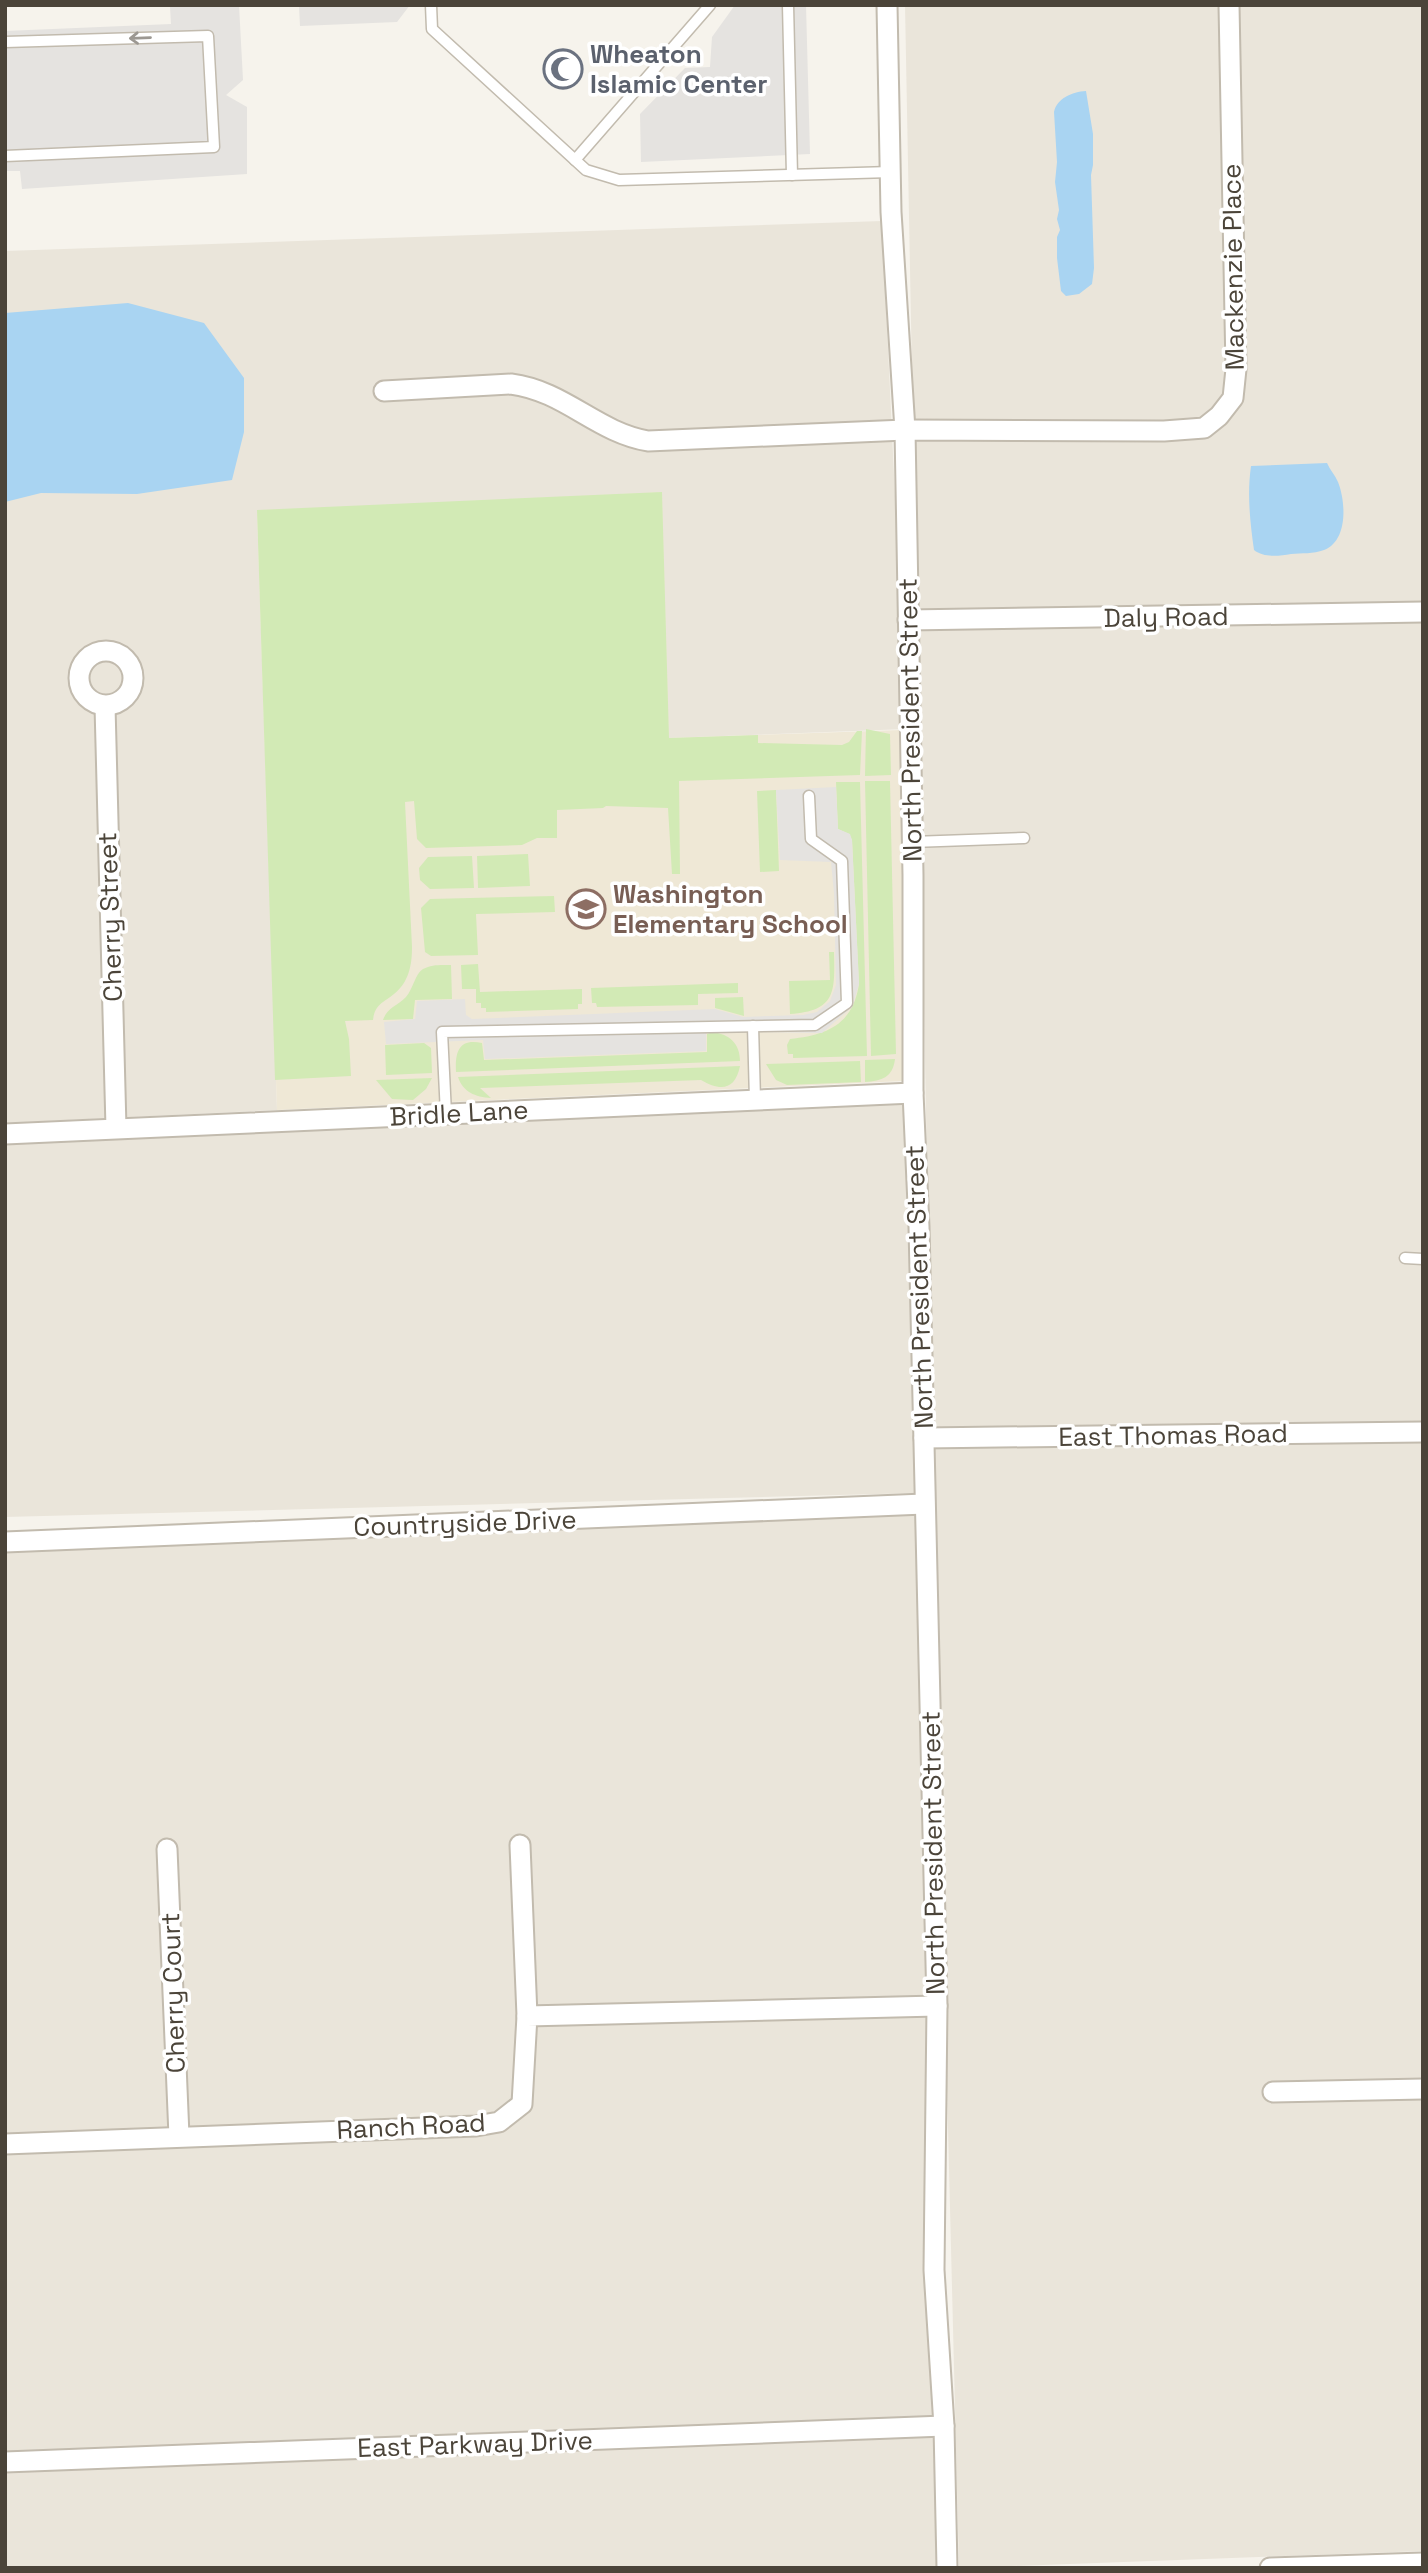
<svg xmlns="http://www.w3.org/2000/svg" width="1428" height="2573" font-family="'Space Grotesk',sans-serif">
	<style>
		.residential { fill: #eae5da }
		.education { fill: #efe8d6 }
		.green { fill: #d2eab5 }
		.parking { fill: #e5e3e0 }
		.water { fill: #a9d4f2 }
		.lines { fill: none; stroke-linecap: round; stroke-linejoin: round }
		.service-casing { stroke: #c2bbae; stroke-width: 13 }
		.minor-casing { stroke: #c2bbae; stroke-width: 23 }
		.service { stroke: #fff; stroke-width: 10 }
		.minor { stroke: #fff; stroke-width: 19 }
		.oneway { stroke: #9c9892 }
		.labels { text-anchor: middle; dominant-baseline: central; stroke-width: 7; stroke-linejoin: round; paint-order: stroke }
		.worship-label { font-size: 26px; font-weight: bold; fill: #5b616d; stroke: #fff; text-anchor: start }
		.street-label { font-size: 26px; fill: #4b4439; stroke: #fff }
		.education-label { font-size: 26px; font-weight: bold; fill: #785e54; stroke: #fff; text-anchor: start }
	</style>
	<rect width="100%" height="100%" fill="#f6f3ec"/>
	<!-- residential -->
	<g class="residential">
		<path d="M 905,5 L 1423,5 L 1423,1422 L 932,1430 Z"/>
		<path d="M 882,221 L 906,729 L 669,738 L 257,511 L 277,1110 L 5,1123 L 5,251 Z"/>
		<path d="M 905,1102 L 916,1493 L 5,1517 L 5,1140 Z"/>
		<path d="M 1423,1437 L 1423,2551 L 959,2568 L 931,1446 Z"/>
		<path d="M 918,1510 L 936,2568 L 5,2568 L 5,1547 Z"/>
	</g>
	<!-- education -->
	<path class="education" d="M 662,492 L 669,738 L 902,730 L 903,1081 L 277,1110 L 257,511 Z"/>
	<!-- green -->
	<g class="green">
		<path d="M 662,492 L 669,738 L 758,735 L 758,743 L 842,745 L 849,742 L 857,731 L 862,731 L 860,775 L 679,781 L 680,874 L 672,874 L 668,808 L 606,806 L 603,808 L 557,810 L 557,838 L 537,838 L 522,845 L 426,848 L 417,839 L 414,801 L 405,802 L 412,947 C 412,965 409,982 394,994 C 383,1003 375,1004 373,1020 L 345,1021 L 349,1039 L 351,1076 L 275,1080 L 257,510 Z"/>
		<path d="M 866,729 L 890,734 L 891,775 L 865,776 Z"/>
		<path d="M 865,781 L 890,781 L 896,1054 L 871,1056 Z"/>
		<path d="M 836,782 L 860,782 L 867,1056 L 793,1058 L 793,1054 L 788,1054 L 787,1045 L 790,1039 C 828,1035 853,1024 859,984 L 852,840 L 849,834 L 838,829 Z"/>
		<path d="M 776,790 L 779,871 L 760,872 L 757,791 Z"/>
		<path d="M 528,854 L 530,886 L 478,888 L 477,856 Z"/>
		<path d="M 472,856 L 474,888 L 430,889 L 420,880 L 419,868 L 428,857 Z"/>
		<path d="M 554,896 L 555,912 L 476,914 L 478,955 L 431,956 L 425,952 L 421,908 L 430,899 Z"/>
		<path d="M 829,952 L 834,952 C 835,992 836,1011 790,1014 L 789,981 L 830,980 Z"/>
		<path d="M 478,964 L 480,992 L 582,989 L 582,1004 L 578,1004 L 578,1009 L 486,1012 L 486,1008 L 481,1008 L 481,1003 L 476,1003 L 476,989 L 462,989 L 461,965 Z"/>
		<path d="M 451,965 L 452,999 L 415,1000 L 413,1019 L 383,1020 C 387,1008 397,1006 406,997 C 413,989 415,974 423,969 C 432,964 442,965 451,965 Z"/>
		<path d="M 738,983 L 738,993 L 698,994 L 698,1005 L 597,1007 L 596,1003 L 592,1003 L 591,988 Z"/>
		<path d="M 743,997 L 744,1016 L 715,1008 L 715,998 Z"/>
		<path d="M 712,1032 C 729,1034 740,1043 740,1061 L 456,1072 C 455,1053 458,1038 482,1043 L 484,1060 L 707,1052 L 707,1034 Z"/>
		<path d="M 424,1043 L 431,1048 L 432,1073 L 386,1075 L 385,1045 Z"/>
		<path d="M 895,1059 C 893,1077 882,1081 865,1082 L 865,1060 Z"/>
		<path d="M 860,1061 L 861,1082 L 787,1085 L 776,1080 L 766,1064 Z"/>
		<path d="M 740,1066 C 735,1091 720,1091 701,1080 L 480,1088 L 491,1098 C 475,1097 463,1092 458,1077 Z"/>
		<path d="M 432,1078 L 426,1089 L 413,1100 L 392,1099 L 376,1080 Z"/>
	</g>
	<!-- parking -->
	<g class="parking">
		<path d="M 239,5 L 243,80 L 226,95 L 247,107 L 247,174 L 22,189 L 20,171 L 5,171 L 5,31 L 171,24 L 170,7 Z"/>
		<path d="M 270,5 L 410,5 L 397,22 L 300,26 L 299,6 Z"/>
		<path d="M 735,5 L 806,5 L 810,154 L 641,162 L 640,114 L 685,68 L 710,67 L 712,37 Z"/>
		<path d="M 836,787 L 838,829 L 850,834 L 852,840 L 859,984 L 852,1007 L 822,1033 L 706,1031 L 706,1051 L 485,1059 L 483,1040 L 386,1044 L 384,1022 L 415,1019 L 417,1001 L 465,999 L 466,1015 L 472,1019 L 715,1009 L 743,1017 L 803,1015 L 817,1012 L 830,1001 L 836,985 L 834,893 L 831,862 L 780,860 L 776,790 Z"/>
	</g>
	<!-- water -->
	<g class="water">
		<path d="M 1086,91 L 1093,134 L 1093,165 L 1091,175 L 1094,268 L 1092,284 L 1079,294 L 1066,296 L 1061,291 L 1057,258 L 1057,237 L 1060,230 L 1057,219 L 1059,210 L 1055,182 L 1057,162 L 1054,112 C 1057,98 1072,92 1086,91 Z"/>
		<path d="M 128,303 L 204,323 L 244,378 L 244,432 L 232,480 L 137,494 L 41,493 L 5,502 L 5,313 Z"/>
		<path d="M 1327,463 C 1330,470 1335,475 1338,482 C 1346,502 1348,541 1324,550 C 1313,554 1302,553 1291,554 C 1279,556 1264,558 1254,550 C 1250,522 1247,494 1251,466 Z"/>
	</g>
	<g class="lines">
		<!-- service casing -->
		<g class="service-casing">
			<g id="service">
				<path d="M 431,5 L 432,29 L 586,170 L 619,180 L 891,172"/>
				<path d="M 788,5 L 792,175"/>
				<path d="M 5,42 L 208,36 L 214,147 L 5,156"/>
				<path d="M 575,160 L 710,5"/>
				<path d="M 912,842 L 1024,838"/>
				<path d="M 753,1026 L 755,1100"/>
				<path d="M 446,1114 L 442,1032 L 815,1025 L 847,1003 L 842,861 L 811,839 L 809,796"/>
				<path d="M 1405,1258 L 1423,1259"/>
			</g>
		</g>
		<!-- minor casing -->
		<g class="minor-casing">
			<g id="minor">
				<path d="M 887,5 L 891,212 L 905,430 L 913,875 L 913,1093 L 919,1227 L 937,2006 L 934,2270 L 944,2426 L 947,2568"/>
				<path d="M 384,391 L 511,384 C 565,391 596,432 648,441 L 905,430 L 1164,431 L 1204,428 L 1219,416 L 1233,398 L 1236,369 L 1229,5"/>
				<path d="M 908,620 L 1423,612"/>
				<circle cx="106" cy="678" r="27"/>
				<path d="M 105,706 L 116,1128"/>
				<path d="M 5,1134 L 913,1093"/>
				<path d="M 924,1438 L 1423,1432"/>
				<path d="M 5,1542 L 924,1504"/>
				<path d="M 520,1845 L 527,2016"/>
				<path d="M 167,1849 L 179,2136"/>
				<path d="M 1273,2092 L 1423,2089"/>
				<path d="M 5,2144 L 476,2126 L 499,2122 L 522,2104 L 527,2016 L 937,2006"/>
				<path d="M 5,2462 L 944,2426"/>
				<path d="M 1270,2568 L 1423,2563"/>
			</g>
		</g>
		<!-- service -->
		<use href="#service" class="service"/>
		<!-- minor -->
		<use href="#minor" class="minor"/>
	</g>
	<!-- one-way arrows -->
	<defs><path id="oneway-shaft" d="M-6 0H5M1.5-3L5.5 0L1.5 3" fill="none" stroke-width="1.6" stroke-linecap="round" stroke-linejoin="round" transform="scale(1.75)"/></defs>
	<use class="oneway" href="#oneway-shaft" transform="translate(140 38) rotate(178)"/>
	<!-- icons -->
	<defs>
		<g id="mosque-ring" transform="scale(2.0125)"><circle r="9.5" fill="#fff" stroke="#6b7280" stroke-width="1.5"/><path d="M3.5-4.9A6 6 0 1 0 3.5 4.9A5 5 0 1 1 3.5-4.9Z" fill="#6b7280"/></g>
		<g id="school-ring" transform="scale(2.0125)"><circle r="9.5" fill="#fff" stroke="#8d6e63" stroke-width="1.5"/><path d="M0-5L7-2L0 1L-7-2ZM-4 1L0 2.5L4 1V4Q0 6-4 4Z" fill="#8d6e63"/></g>
	</defs>
	<g fill-rule="evenodd">
		<use href="#mosque-ring" x="563" y="69"/>
		<use href="#school-ring" x="586" y="909"/>
	</g>
	<g class="labels">
		<!-- worship labels -->
		<g class="worship-label">
			<text x="590" y="54">Wheaton<tspan x="590" dy="30">Islamic Center</tspan></text>
		</g>
		<!-- street labels -->
		<g class="street-label">
			<text transform="translate(1233 267) rotate(-91)">Mackenzie Place</text>
			<text transform="translate(1166 617) rotate(-1)">Daly Road</text>
			<text transform="translate(910 720) rotate(-91)">North President Street</text>
			<text transform="translate(110 917) rotate(-92)">Cherry Street</text>
			<text transform="translate(459 1113) rotate(-3)">Bridle Lane</text>
			<text transform="translate(919 1287) rotate(-92)">North President Street</text>
			<text transform="translate(1173 1435) rotate(-1)">East Thomas Road</text>
			<text transform="translate(465 1523) rotate(-2)">Countryside Drive</text>
			<text transform="translate(933 1853) rotate(-91)">North President Street</text>
			<text transform="translate(173 1993) rotate(-92)">Cherry Court</text>
			<text transform="translate(411 2126) rotate(-3)">Ranch Road</text>
			<text transform="translate(475 2444) rotate(-2)">East Parkway Drive</text>
		</g>
		<!-- education labels -->
		<g class="education-label">
			<text x="613" y="894">Washington<tspan x="613" dy="30">Elementary School</tspan></text>
		</g>
	</g>
	<!-- border -->
	<rect width="1428" height="2573" fill="none" stroke="#4b4439" stroke-width="14"/>
</svg>
